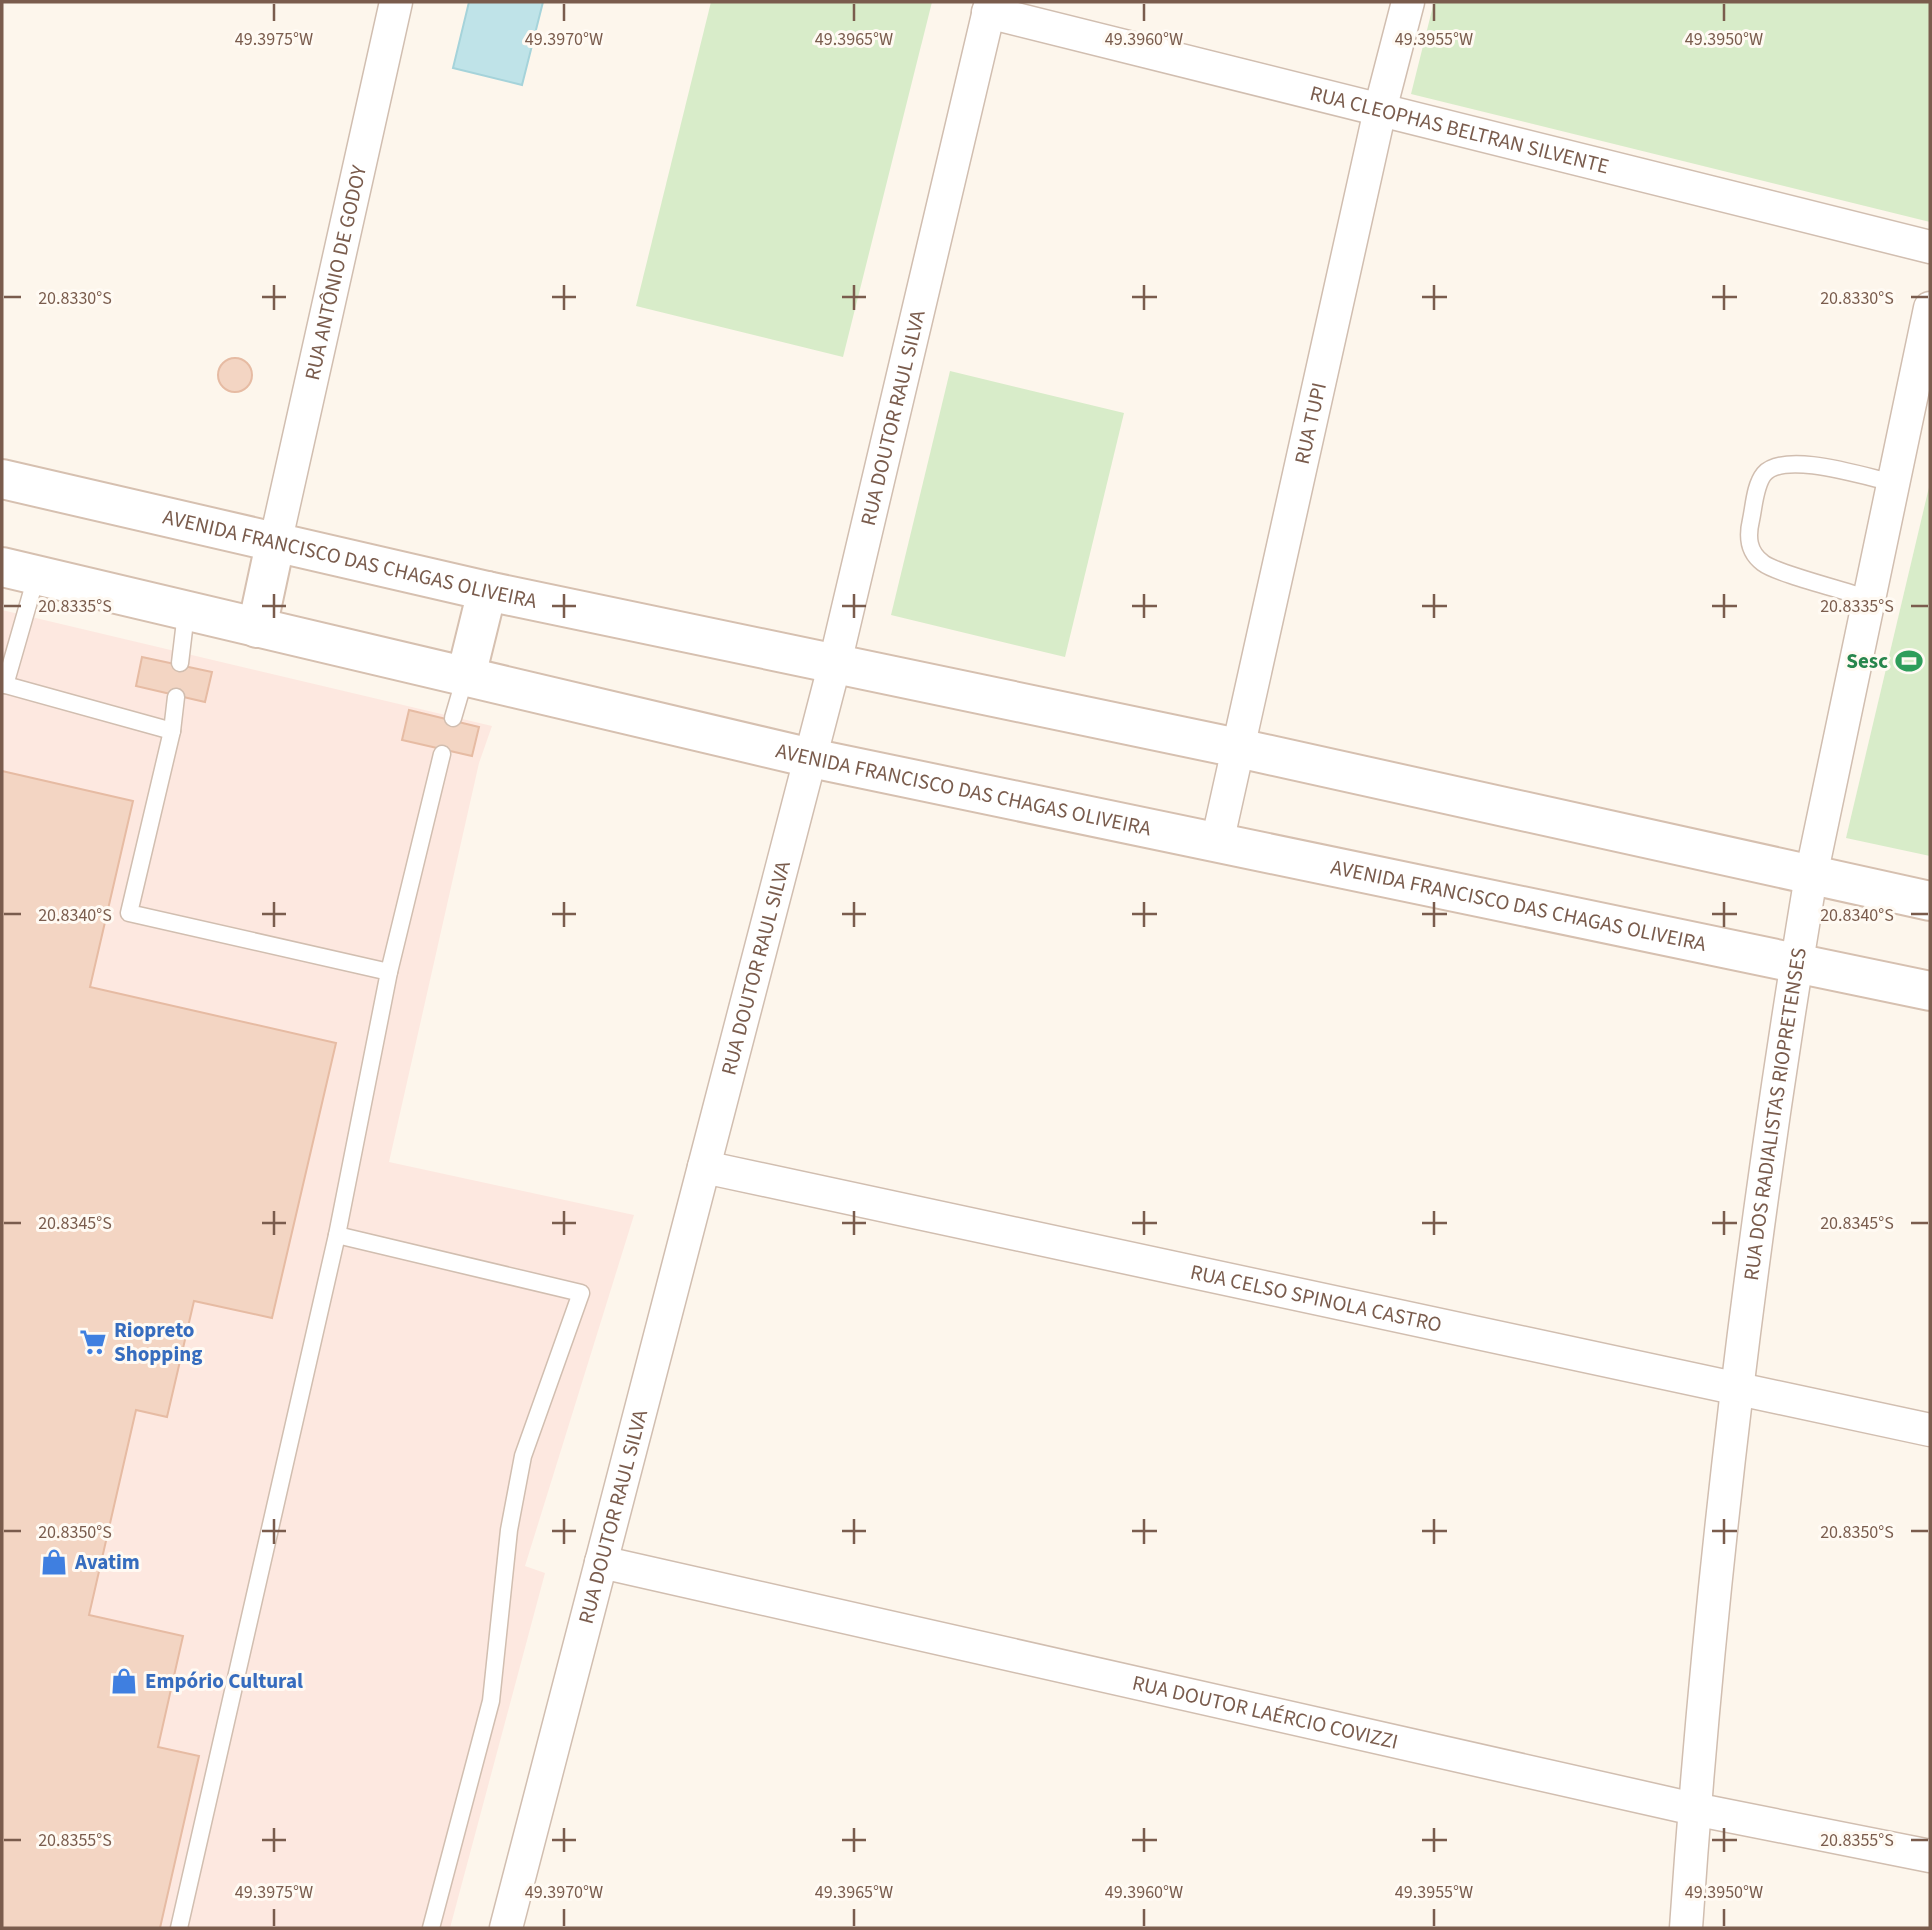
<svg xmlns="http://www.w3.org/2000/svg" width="1932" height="1930" font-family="'Source Sans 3',sans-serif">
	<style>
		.commercial { fill: #fde8e0 }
		.green { fill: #d8ecc9 }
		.water { fill: #bfe3e8; stroke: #a5d3da; stroke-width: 2 }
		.building { fill: #f3d5c3; stroke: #e6bba3; stroke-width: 2 }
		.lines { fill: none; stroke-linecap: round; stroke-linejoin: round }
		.lane-casing { stroke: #d1beb0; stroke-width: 19 }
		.street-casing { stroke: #d1beb0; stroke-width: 35 }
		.secondary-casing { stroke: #d6c0b0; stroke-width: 42 }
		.lane { stroke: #fff; stroke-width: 16 }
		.street { stroke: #fff; stroke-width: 32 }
		.secondary { stroke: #fff; stroke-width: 38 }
		.ticks { fill: none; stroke: #7a5c4d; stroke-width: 2.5 }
		.labels { text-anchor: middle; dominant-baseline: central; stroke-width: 6; stroke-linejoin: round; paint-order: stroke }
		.street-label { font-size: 21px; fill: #7a5c4d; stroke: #fffaf3 }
		.leisure-label { font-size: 21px; font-weight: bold; fill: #27864d; stroke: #fffaf3; text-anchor: end }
		.shop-label { font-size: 21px; font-weight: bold; fill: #366cbe; stroke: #fffaf3; text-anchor: start }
		.ticks-label { font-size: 18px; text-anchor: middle; fill: #7a5c4d; stroke: #fffaf3; stroke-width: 6; stroke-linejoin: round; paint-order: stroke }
	</style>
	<rect width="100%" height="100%" fill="#fdf6ec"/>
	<!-- commercial -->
	<path class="commercial" d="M 2,610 L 492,726 L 479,763 L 389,1162 L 634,1215 L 525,1566 L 545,1573 L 450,1928 L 2,1928 Z"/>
	<!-- green -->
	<g class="green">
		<path d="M 711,2 L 932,2 L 843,357 L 636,306 Z"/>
		<path d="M 1434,2 L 1930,2 L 1930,222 L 1411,94 Z"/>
		<path d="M 950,371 L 1124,413 L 1065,657 L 891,615 Z"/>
		<path d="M 1930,483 L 1930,856 L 1846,838 Z"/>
	</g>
	<!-- water -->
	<path class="water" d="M 469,2 L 543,2 L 522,85 L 453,68 Z"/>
	<!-- building -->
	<g class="building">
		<circle cx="235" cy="375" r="17"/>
		<path d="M 142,657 L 212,672 L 205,702 L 136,686 Z"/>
		<path d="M 409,710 L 479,727 L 472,756 L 402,740 Z"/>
		<path d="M 2,771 L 133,801 L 90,987 L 336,1043 L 272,1318 L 194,1301 L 167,1417 L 136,1410 L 89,1615 L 183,1636 L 158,1747 L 199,1756 L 160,1928 L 2,1928 Z"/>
	</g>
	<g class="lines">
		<!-- lane casing -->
		<g class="lane-casing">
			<g id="lane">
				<path d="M 1869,599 C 1848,591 1777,574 1763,563 C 1748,552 1747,537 1751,520 C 1754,506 1755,485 1764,474 C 1785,450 1866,477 1894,483"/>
				<path d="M 180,663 L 186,613"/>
				<path d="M 2,684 L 172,731"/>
				<path d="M 5,685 L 36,577"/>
				<path d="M 176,697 L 172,731 L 129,913 L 389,972"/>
				<path d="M 453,718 L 465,677"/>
				<path d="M 337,1235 L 581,1293 L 523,1456 L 509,1530 L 491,1701 L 431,1928"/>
				<path d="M 179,1928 L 337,1235 L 389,972 L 442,754"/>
			</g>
		</g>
		<!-- street casing -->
		<g class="street-casing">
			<g id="street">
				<path id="s1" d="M 988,12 L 1930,247"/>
				<path id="s2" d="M 275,544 L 396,2"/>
				<path id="s3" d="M 1217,843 L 1380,110 L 1408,2"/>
				<path id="s4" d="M 704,1167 L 1930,1430"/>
				<path id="s5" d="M 601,1562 L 1694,1809 L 1930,1856"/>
				<path id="s6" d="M 506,1928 L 835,663 L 991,2"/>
				<path id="s7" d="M 1686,1928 C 1710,1576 1753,1224 1811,876 L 1930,308"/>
			</g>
		</g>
		<!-- secondary casing -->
		<g class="secondary-casing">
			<g id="secondary">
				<path id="s8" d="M 2,479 L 487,591 L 1238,748 L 1930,901"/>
				<path id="s9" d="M 2,567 L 811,758 L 1930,991"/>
				<path d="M 257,628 L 275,544"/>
				<path d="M 466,676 L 487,591"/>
			</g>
		</g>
		<!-- lane -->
		<use href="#lane" class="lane"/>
		<!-- street -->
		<use href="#street" class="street"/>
		<!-- secondary -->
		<use href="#secondary" class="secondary"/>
	</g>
	<!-- ticks -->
	<path class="ticks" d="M 274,4 L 274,21M 564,4 L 564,21M 854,4 L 854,21M 1144,4 L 1144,21M 1434,4 L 1434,21M 1724,4 L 1724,21M 274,285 L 274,310M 564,285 L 564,310M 854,285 L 854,310M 1144,285 L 1144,310M 1434,285 L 1434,310M 1724,285 L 1724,310M 4,297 L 21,297M 262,297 L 286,297M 552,297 L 576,297M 842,297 L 866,297M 1132,297 L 1157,297M 1422,297 L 1447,297M 1712,297 L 1737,297M 1911,297 L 1928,297M 274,594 L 274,618M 564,594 L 564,618M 854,594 L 854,618M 1144,594 L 1144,618M 1434,594 L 1434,618M 1724,594 L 1724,618M 4,606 L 21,606M 262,606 L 286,606M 552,606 L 576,606M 842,606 L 866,606M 1132,606 L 1157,606M 1422,606 L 1447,606M 1712,606 L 1737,606M 1911,606 L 1928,606M 274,902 L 274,927M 564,902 L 564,927M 854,902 L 854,927M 1144,902 L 1144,927M 1434,902 L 1434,927M 1724,902 L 1724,927M 4,914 L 21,914M 262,914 L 286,914M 552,914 L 576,914M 842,914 L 866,914M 1132,914 L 1157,914M 1422,914 L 1447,914M 1712,914 L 1737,914M 1911,914 L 1928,914M 274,1211 L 274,1235M 564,1211 L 564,1235M 854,1211 L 854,1235M 1144,1211 L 1144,1235M 1434,1211 L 1434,1235M 1724,1211 L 1724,1235M 4,1223 L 21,1223M 262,1223 L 286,1223M 552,1223 L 576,1223M 842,1223 L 866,1223M 1132,1223 L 1157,1223M 1422,1223 L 1447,1223M 1712,1223 L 1737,1223M 1911,1223 L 1928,1223M 274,1519 L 274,1544M 564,1519 L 564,1544M 854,1519 L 854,1544M 1144,1519 L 1144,1544M 1434,1519 L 1434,1544M 1724,1519 L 1724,1544M 4,1531 L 21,1531M 262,1531 L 286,1531M 552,1531 L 576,1531M 842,1531 L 866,1531M 1132,1531 L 1157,1531M 1422,1531 L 1447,1531M 1712,1531 L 1737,1531M 1911,1531 L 1928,1531M 274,1828 L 274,1852M 564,1828 L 564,1852M 854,1828 L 854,1852M 1144,1828 L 1144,1852M 1434,1828 L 1434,1852M 1724,1828 L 1724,1852M 4,1840 L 21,1840M 262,1840 L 286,1840M 552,1840 L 576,1840M 842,1840 L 866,1840M 1132,1840 L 1157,1840M 1422,1840 L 1447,1840M 1712,1840 L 1737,1840M 1911,1840 L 1928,1840M 274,1909 L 274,1926M 564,1909 L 564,1926M 854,1909 L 854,1926M 1144,1909 L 1144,1926M 1434,1909 L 1434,1926M 1724,1909 L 1724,1926"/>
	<!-- icons -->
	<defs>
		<g id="stadium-bare" transform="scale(2.1)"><path d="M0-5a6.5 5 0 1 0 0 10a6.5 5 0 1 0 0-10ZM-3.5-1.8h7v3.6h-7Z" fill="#2e9e5b" stroke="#fffaf3" stroke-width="2.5" paint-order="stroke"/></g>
		<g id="supermarket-bare" transform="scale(2.1)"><path d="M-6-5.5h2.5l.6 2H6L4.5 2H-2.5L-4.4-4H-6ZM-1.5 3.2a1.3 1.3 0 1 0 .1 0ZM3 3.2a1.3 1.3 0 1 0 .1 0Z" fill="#3f7fe0" stroke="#fffaf3" stroke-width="2.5" paint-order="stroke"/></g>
		<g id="shop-bare" transform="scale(2.1)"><path d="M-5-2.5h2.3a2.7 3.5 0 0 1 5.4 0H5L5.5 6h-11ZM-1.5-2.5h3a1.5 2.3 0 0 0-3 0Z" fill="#3f7fe0" stroke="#fffaf3" stroke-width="2.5" paint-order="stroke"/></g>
	</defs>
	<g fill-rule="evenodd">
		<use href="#stadium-bare" x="1909" y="661"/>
		<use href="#supermarket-bare" x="93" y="1342"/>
		<use href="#shop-bare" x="54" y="1562"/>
		<use href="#shop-bare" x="124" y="1681"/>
	</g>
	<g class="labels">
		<!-- street labels -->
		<g class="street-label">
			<text stroke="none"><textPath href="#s1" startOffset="486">RUA CLEOPHAS BELTRAN SILVENTE</textPath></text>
			<text stroke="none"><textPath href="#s2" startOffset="278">RUA ANTÔNIO DE GODOY</textPath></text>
			<text stroke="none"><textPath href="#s6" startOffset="1559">RUA DOUTOR RAUL SILVA</textPath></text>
			<text stroke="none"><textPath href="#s3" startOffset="430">RUA TUPI</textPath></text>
			<text stroke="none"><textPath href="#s8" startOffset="357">AVENIDA FRANCISCO DAS CHAGAS OLIVEIRA</textPath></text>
			<text stroke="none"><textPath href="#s9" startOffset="987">AVENIDA FRANCISCO DAS CHAGAS OLIVEIRA</textPath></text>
			<text stroke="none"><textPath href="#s9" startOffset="1554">AVENIDA FRANCISCO DAS CHAGAS OLIVEIRA</textPath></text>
			<text stroke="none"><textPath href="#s6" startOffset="992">RUA DOUTOR RAUL SILVA</textPath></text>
			<text stroke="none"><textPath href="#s7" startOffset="819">RUA DOS RADIALISTAS RIOPRETENSES</textPath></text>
			<text stroke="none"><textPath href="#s4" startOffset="626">RUA CELSO SPINOLA CASTRO</textPath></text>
			<text stroke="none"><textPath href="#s6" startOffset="425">RUA DOUTOR RAUL SILVA</textPath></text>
			<text stroke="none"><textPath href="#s5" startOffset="681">RUA DOUTOR LAÉRCIO COVIZZI</textPath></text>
		</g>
		<!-- leisure labels -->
		<g class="leisure-label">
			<text x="1888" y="661">Sesc</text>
		</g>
		<!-- shop labels -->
		<g class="shop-label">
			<text x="114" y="1330">Riopreto<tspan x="114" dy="24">Shopping</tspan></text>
			<text x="75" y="1562">Avatim</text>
			<text x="145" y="1681">Empório Cultural</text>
		</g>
	</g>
	<g class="ticks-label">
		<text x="274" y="45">49.3975°W</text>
		<text x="564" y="45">49.3970°W</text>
		<text x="854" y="45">49.3965°W</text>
		<text x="1144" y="45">49.3960°W</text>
		<text x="1434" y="45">49.3955°W</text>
		<text x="1724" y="45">49.3950°W</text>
		<text x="75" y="304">20.8330°S</text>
		<text x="1857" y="304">20.8330°S</text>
		<text x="75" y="612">20.8335°S</text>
		<text x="1857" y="612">20.8335°S</text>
		<text x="75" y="921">20.8340°S</text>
		<text x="1857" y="921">20.8340°S</text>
		<text x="75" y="1229">20.8345°S</text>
		<text x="1857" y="1229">20.8345°S</text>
		<text x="75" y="1538">20.8350°S</text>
		<text x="1857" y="1538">20.8350°S</text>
		<text x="75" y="1846">20.8355°S</text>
		<text x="1857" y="1846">20.8355°S</text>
		<text x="274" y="1898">49.3975°W</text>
		<text x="564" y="1898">49.3970°W</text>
		<text x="854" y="1898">49.3965°W</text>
		<text x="1144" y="1898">49.3960°W</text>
		<text x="1434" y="1898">49.3955°W</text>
		<text x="1724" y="1898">49.3950°W</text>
	</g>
	<!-- border -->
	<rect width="1932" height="1930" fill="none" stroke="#7a5c4d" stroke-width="7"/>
</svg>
